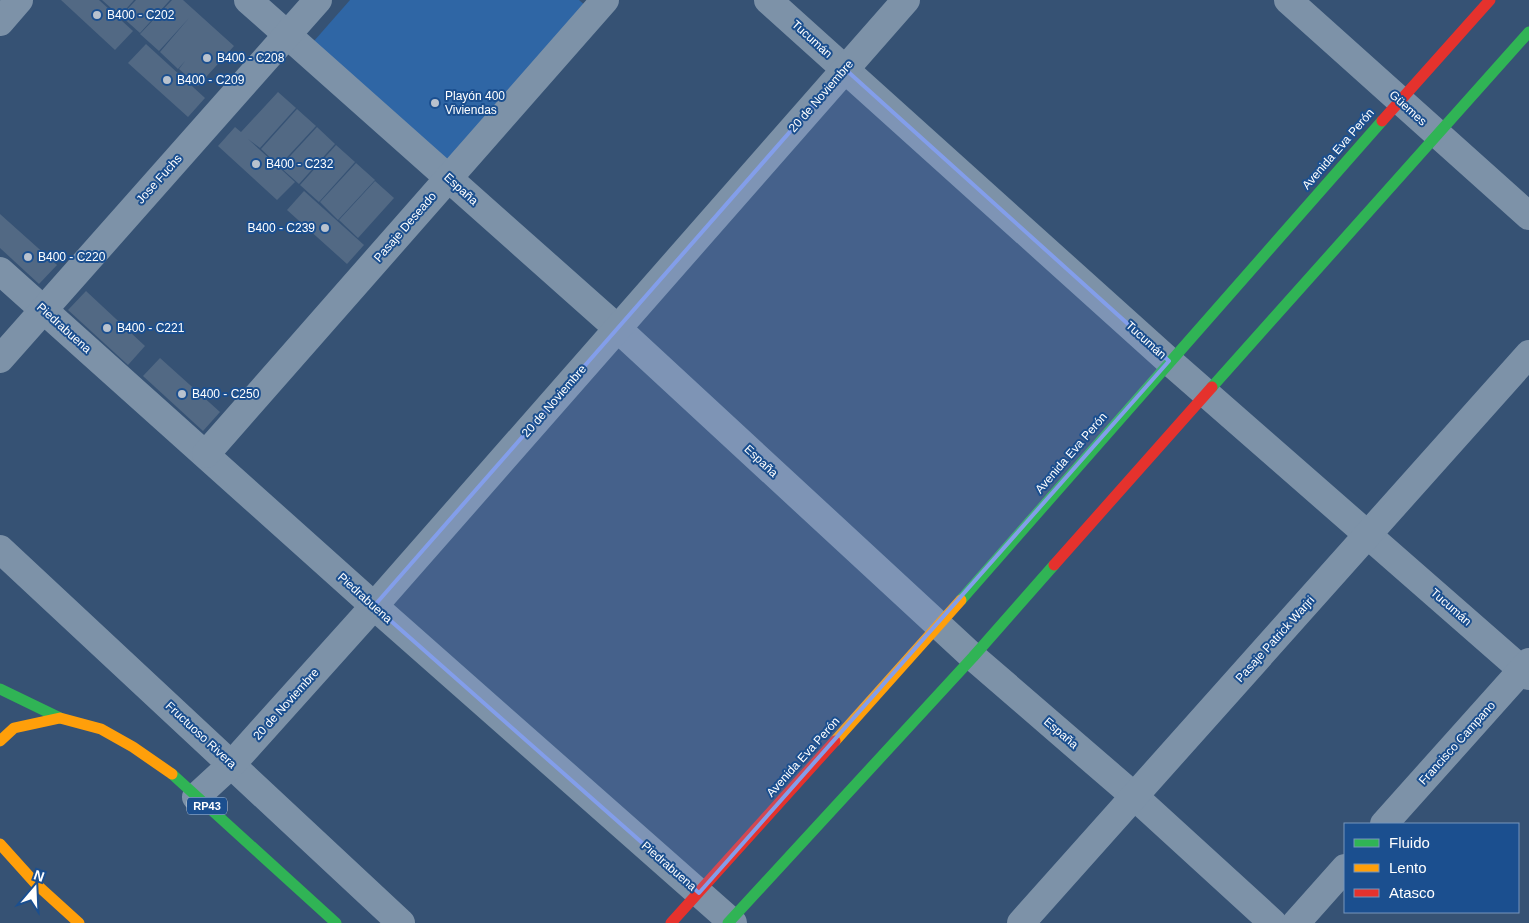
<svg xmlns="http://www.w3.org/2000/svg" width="1529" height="923" font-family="Arial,sans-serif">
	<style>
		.garden { fill: #2f66a5 }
		.building { fill: #526984 }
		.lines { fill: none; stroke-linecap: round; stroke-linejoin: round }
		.street { stroke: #7d92a8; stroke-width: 28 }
		.fast { stroke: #30b455; stroke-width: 11 }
		.slow { stroke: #ff9f0a; stroke-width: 11 }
		.jam { stroke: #e5322d; stroke-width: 11 }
		.marked { fill: #839eea; fill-opacity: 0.2; stroke: #839eea; stroke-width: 4; stroke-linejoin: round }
		.poi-dot { fill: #b9c2ce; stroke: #1b4f8f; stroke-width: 2 }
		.labels { text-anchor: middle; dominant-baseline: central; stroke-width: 4; stroke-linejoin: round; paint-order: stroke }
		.shield { fill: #1b4f8f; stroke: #bbcadd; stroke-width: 1 }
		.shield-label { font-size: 11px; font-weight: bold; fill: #fff }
		.poi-label { font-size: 12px; fill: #fff; stroke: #1b4f8f; text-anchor: start }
		.street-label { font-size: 12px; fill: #fff; stroke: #1b4f8f }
	</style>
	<rect width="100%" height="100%" fill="#365274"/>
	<!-- garden -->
	<path class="garden" d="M 350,0 L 579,0 L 587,7 L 453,159 L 441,162 L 307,49 Z"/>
	<!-- building -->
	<g class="building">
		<path d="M 61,0 L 99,0 L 133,31 L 115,50 Z"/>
		<path d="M 102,0 L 134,0 L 120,16 Z"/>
		<path d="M 136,0 L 170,0 L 140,33 L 121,16 Z"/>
		<path d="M 172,0 L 183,0 L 234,46 L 198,86 L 179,69 L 185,61 L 178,69 L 160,52 L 189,18 L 159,51 L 140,34 Z"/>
		<path d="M 146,44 L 205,98 L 188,117 L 128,63 Z"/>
		<path d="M 278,92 L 296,108 L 260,148 L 248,139 L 295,182 L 277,200 L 218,146 L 235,127 L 241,132 Z"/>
		<path d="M 297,109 L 316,126 L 279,166 L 261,149 Z"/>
		<path d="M 317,127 L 335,144 L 299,184 L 280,167 Z"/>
		<path d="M 336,145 L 355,162 L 319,202 L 300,185 Z"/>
		<path d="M 356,163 L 375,180 L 338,220 L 320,202 Z"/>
		<path d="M 375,181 L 394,198 L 358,238 L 339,220 Z"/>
		<path d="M 304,191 L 364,245 L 347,264 L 287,210 Z"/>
		<path d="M 0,214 L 57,265 L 39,284 L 0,248 Z"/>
		<path d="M 86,291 L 145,346 L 128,365 L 68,310 Z"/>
		<path d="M 160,358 L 220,412 L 203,431 L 143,376 Z"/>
	</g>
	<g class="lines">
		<!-- street -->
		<g class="street">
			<path d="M 248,0 L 617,328 L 973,657 L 1134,796 L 1273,923"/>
			<path d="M 768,0 L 1169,361 L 1529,676"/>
			<path d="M 1288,0 L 1529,216"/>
			<path d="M 0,22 L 19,0"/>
			<path d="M 0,271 L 374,606 L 733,923"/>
			<path d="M 0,359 L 318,0"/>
			<path d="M 206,454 L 605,0"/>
			<path d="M 0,549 L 401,923"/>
			<path d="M 196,797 L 232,764 L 374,606 L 906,0"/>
			<path d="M 1384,824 L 1529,662"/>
			<path d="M 1021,923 L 1529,354"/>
			<path d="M 1296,923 L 1345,868"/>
		</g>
		<!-- fast -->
		<g class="fast">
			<path d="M 1212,387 L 1529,32"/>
			<path d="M 961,600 L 1382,121"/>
			<path d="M 0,689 L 60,718"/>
			<path d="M 172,774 L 336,923"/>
			<path d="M 728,923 L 973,657 L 1054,565"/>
		</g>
		<!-- slow -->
		<g class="slow">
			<path d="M 0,741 L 14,728 L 60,718 L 101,729 L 133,747 L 172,774"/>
			<path d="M 835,741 L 961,600"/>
			<path d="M 0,844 L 36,884 L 79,923"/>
		</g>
		<!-- jam -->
		<g class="jam">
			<path d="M 1382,121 L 1490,0"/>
			<path d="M 1054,565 L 1212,387"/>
			<path d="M 671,923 L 835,741"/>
		</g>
	</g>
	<!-- marked area -->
	<path class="marked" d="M 845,69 L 1169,361 L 699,893 L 374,606 Z"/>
	<!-- markers -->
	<g class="poi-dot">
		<circle cx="97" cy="15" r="5"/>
		<circle cx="207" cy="58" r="5"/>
		<circle cx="167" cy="80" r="5"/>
		<circle cx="435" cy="103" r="5"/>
		<circle cx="256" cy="164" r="5"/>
		<circle cx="325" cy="228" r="5"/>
		<circle cx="28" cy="257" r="5"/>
		<circle cx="107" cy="328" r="5"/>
		<circle cx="182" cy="394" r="5"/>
	</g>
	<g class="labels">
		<!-- shield labels -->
		<rect class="shield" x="187" y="797.5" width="40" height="17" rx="4"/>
		<g class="shield-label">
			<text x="207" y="806">RP43</text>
		</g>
		<!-- poi labels -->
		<g class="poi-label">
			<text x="107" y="15">B400 - C202</text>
			<text x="217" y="58">B400 - C208</text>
			<text x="177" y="80">B400 - C209</text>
			<text x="445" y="96">Playón 400<tspan x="445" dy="14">Viviendas</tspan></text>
			<text x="266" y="164">B400 - C232</text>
			<text x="315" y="228" text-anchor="end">B400 - C239</text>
			<text x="38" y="257">B400 - C220</text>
			<text x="117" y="328">B400 - C221</text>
			<text x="192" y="394">B400 - C250</text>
		</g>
		<!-- street labels -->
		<g class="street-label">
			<text transform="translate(812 39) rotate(42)">Tucumán</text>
			<text transform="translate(821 96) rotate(-49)">20 de Noviembre</text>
			<text transform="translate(1408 108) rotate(42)">Güemes</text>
			<text transform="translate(1338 149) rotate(-49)">Avenida Eva Perón</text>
			<text transform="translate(159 179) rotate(-48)">Jose Fuchs</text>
			<text transform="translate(461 189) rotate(42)">España</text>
			<text transform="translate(405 227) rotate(-49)">Pasaje Deseado</text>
			<text transform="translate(64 328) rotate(42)">Piedrabuena</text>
			<text transform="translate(1146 340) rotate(42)">Tucumán</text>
			<text transform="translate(554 401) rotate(-49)">20 de Noviembre</text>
			<text transform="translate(1071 453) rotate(-49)">Avenida Eva Perón</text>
			<text transform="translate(761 461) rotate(43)">España</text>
			<text transform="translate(365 598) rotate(42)">Piedrabuena</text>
			<text transform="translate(1451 607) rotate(41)">Tucumán</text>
			<text transform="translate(1275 639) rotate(-48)">Pasaje Patrick Warjri</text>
			<text transform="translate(286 704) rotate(-48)">20 de Noviembre</text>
			<text transform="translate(1061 733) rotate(41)">España</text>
			<text transform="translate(201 735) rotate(43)">Fructuoso Rivera</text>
			<text transform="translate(1457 743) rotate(-48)">Francisco Campano</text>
			<text transform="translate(803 757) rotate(-48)">Avenida Eva Perón</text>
			<text transform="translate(669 866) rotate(41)">Piedrabuena</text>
		</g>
	</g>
	<!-- legend -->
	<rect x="1344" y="823" width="175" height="90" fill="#1b4f8f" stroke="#7695bc"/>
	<rect x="1354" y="839" width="25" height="8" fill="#30b455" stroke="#7695bc"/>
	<text x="1389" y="848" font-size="15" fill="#ffffff">Fluido</text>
	<rect x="1354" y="864" width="25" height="8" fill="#ff9f0a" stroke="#7695bc"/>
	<text x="1389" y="873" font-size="15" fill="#ffffff">Lento</text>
	<rect x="1354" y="889" width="25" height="8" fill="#e5322d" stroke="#7695bc"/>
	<text x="1389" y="898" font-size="15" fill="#ffffff">Atasco</text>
	<!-- north arrow -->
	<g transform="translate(35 888) rotate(19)" stroke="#1b4f8f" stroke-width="4" paint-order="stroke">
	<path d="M0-4L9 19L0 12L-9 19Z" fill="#ffffff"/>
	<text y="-8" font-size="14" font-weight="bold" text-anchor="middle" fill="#ffffff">N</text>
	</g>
</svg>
